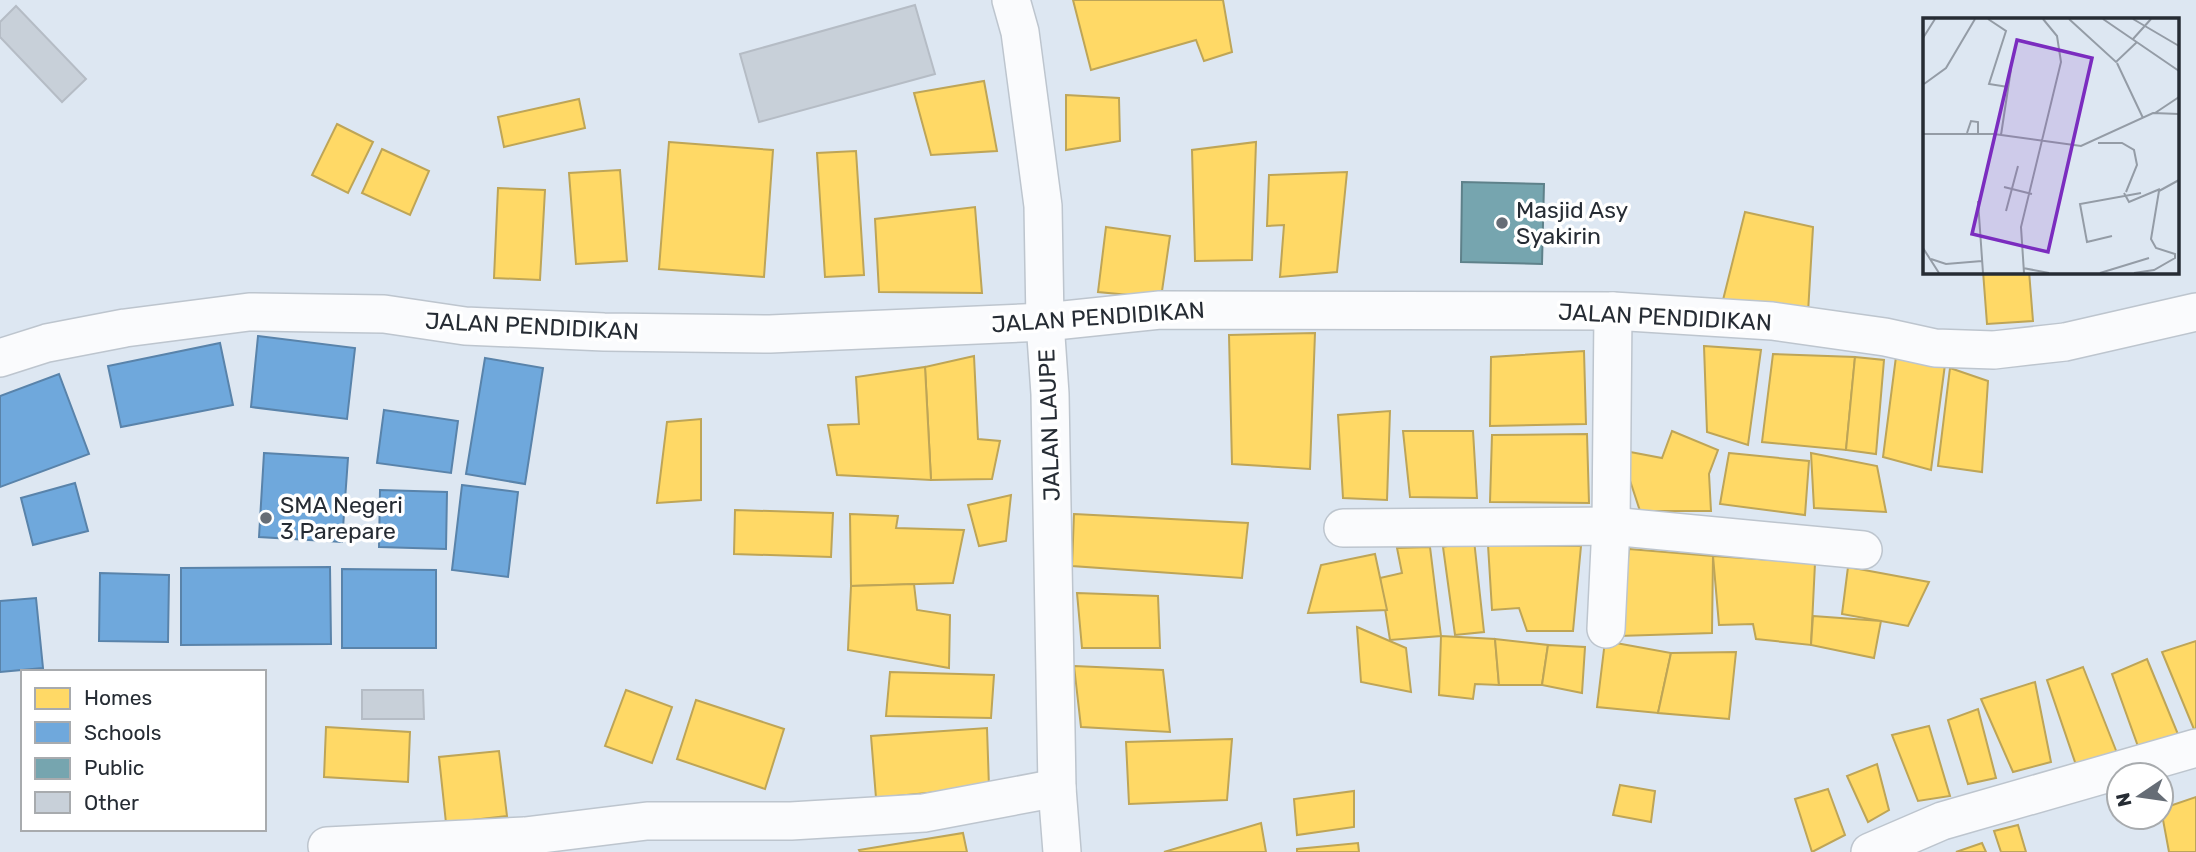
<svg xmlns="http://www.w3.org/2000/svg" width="2196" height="852" font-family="Rubik,sans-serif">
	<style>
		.homes { fill: #ffd966; stroke: #bea557; stroke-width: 2 }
		.schools { fill: #6fa8dc; stroke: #5983aa; stroke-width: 2 }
		.public { fill: #76a5af; stroke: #5e818a; stroke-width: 2 }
		.building { fill: #c8d0d9; stroke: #b5bcc5; stroke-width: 2 }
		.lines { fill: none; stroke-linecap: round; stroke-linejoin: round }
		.minor-casing { stroke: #bdc5ce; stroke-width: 40 }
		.minor { stroke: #fafbfd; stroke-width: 37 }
		.poi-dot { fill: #666d76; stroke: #fff; stroke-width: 2.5 }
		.labels { text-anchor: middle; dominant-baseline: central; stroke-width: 7; stroke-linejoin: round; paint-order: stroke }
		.poi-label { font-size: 23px; fill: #262c34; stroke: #fff; text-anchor: start }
		.street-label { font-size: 23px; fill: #262c34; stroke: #fff }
		.inset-road { fill: none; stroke: #949ca6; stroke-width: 2 }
		.view { fill: #7b2cbf; fill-opacity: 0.15; stroke: #7b2cbf; stroke-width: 3.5 }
		.inset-edge { fill: none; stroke: #262c34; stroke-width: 3.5 }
	</style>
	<rect width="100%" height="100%" fill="#dde7f2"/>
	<!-- homes -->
	<g class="homes">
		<path d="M 1073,0 L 1223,0 L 1232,52 L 1204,61 L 1196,40 L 1091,70 Z"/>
		<path d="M 984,81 L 997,151 L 931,155 L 914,93 Z"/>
		<path d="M 1066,95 L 1119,98 L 1120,141 L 1066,150 Z"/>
		<path d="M 579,99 L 585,128 L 504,147 L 498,117 Z"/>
		<path d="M 337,124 L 373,142 L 348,193 L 312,175 Z"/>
		<path d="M 669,142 L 773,150 L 764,277 L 659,269 Z"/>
		<path d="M 1256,142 L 1252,260 L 1195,261 L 1192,150 Z"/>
		<path d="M 382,149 L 429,171 L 410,215 L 362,193 Z"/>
		<path d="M 856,151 L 864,275 L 825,277 L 817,153 Z"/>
		<path d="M 620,170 L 627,261 L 576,264 L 569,173 Z"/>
		<path d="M 1347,172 L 1337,272 L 1280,277 L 1284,225 L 1267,226 L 1269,175 Z"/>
		<path d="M 498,188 L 545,190 L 540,280 L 494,278 Z"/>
		<path d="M 975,207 L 982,293 L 879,292 L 875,219 Z"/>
		<path d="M 1745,212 L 1813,227 L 1808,313 L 1722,304 Z"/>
		<path d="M 1106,227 L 1170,236 L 1161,298 L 1098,292 Z"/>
		<path d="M 1983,271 L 2029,271 L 2033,321 L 1987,324 Z"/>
		<path d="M 1315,333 L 1310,469 L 1232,464 L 1229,335 Z"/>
		<path d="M 1704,346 L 1761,350 L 1748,445 L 1707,432 Z"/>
		<path d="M 1897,349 L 1946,357 L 1931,470 L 1883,457 Z"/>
		<path d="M 1584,351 L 1586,424 L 1490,426 L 1491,357 Z"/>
		<path d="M 1773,354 L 1855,357 L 1846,450 L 1762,442 Z"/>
		<path d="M 974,356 L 978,439 L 1000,441 L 992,479 L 931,480 L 925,367 Z"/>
		<path d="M 1855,357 L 1884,360 L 1876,454 L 1846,450 Z"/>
		<path d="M 925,367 L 931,480 L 837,475 L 828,425 L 859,424 L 856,377 Z"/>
		<path d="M 1950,368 L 1988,381 L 1982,472 L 1938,466 Z"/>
		<path d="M 1390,411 L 1387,500 L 1343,498 L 1338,415 Z"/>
		<path d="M 701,419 L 701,500 L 657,503 L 667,422 Z"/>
		<path d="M 1403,431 L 1473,431 L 1477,498 L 1410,497 Z"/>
		<path d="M 1672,431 L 1718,450 L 1709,474 L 1711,511 L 1640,511 L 1620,450 L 1662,458 Z"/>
		<path d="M 1587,434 L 1589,503 L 1490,502 L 1492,435 Z"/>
		<path d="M 1729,453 L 1809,461 L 1805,515 L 1720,504 Z"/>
		<path d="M 1811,453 L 1877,466 L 1886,512 L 1814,508 Z"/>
		<path d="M 1011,495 L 1006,541 L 979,546 L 968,505 Z"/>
		<path d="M 735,510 L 833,513 L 831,557 L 734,554 Z"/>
		<path d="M 850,514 L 898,516 L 896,528 L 964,530 L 953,583 L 851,586 Z"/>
		<path d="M 1074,514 L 1248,523 L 1242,578 L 1072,566 Z"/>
		<path d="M 1474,540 L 1484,632 L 1455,635 L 1443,547 Z"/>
		<path d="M 1488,545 L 1581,546 L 1573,631 L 1527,631 L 1519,608 L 1492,610 Z"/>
		<path d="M 1430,547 L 1441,636 L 1390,640 L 1380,578 L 1402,573 L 1397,548 Z"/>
		<path d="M 1629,549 L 1713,556 L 1712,633 L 1619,636 Z"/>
		<path d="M 1375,554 L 1387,610 L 1308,613 L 1321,565 Z"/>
		<path d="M 1713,556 L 1815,563 L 1811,645 L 1756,639 L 1753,624 L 1719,625 Z"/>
		<path d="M 1848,567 L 1929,582 L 1908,626 L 1842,614 Z"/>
		<path d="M 914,584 L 917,610 L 950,615 L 949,668 L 848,650 L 851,586 Z"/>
		<path d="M 1077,593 L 1158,596 L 1160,648 L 1082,648 Z"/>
		<path d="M 1813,616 L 1881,621 L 1874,658 L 1811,645 Z"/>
		<path d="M 1357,627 L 1406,648 L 1411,692 L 1361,682 Z"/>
		<path d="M 1441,636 L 1495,639 L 1499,685 L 1475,684 L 1473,699 L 1439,695 Z"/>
		<path d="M 1495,639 L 1548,645 L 1542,685 L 1499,685 Z"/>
		<path d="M 1605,641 L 1671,653 L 1658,713 L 1597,707 Z"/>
		<path d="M 2196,641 L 2196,734 L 2162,652 Z"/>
		<path d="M 1548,645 L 1585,647 L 1582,693 L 1542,685 Z"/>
		<path d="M 1736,652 L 1729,719 L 1658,713 L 1671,653 Z"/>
		<path d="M 2147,659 L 2182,744 L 2144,763 L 2112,674 Z"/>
		<path d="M 1074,666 L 1163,670 L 1170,732 L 1081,727 Z"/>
		<path d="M 2083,667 L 2117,753 L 2076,765 L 2047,680 Z"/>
		<path d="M 890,672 L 994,675 L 991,718 L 886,716 Z"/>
		<path d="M 2035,682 L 2051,762 L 2013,772 L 1981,699 Z"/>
		<path d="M 626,690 L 672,707 L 652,763 L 605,746 Z"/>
		<path d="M 696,700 L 784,729 L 765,789 L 677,759 Z"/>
		<path d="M 1978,709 L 1996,778 L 1968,784 L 1948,720 Z"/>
		<path d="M 1929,726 L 1950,796 L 1918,801 L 1892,735 Z"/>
		<path d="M 326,727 L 410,732 L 408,782 L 324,777 Z"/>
		<path d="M 987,728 L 989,787 L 876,798 L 871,736 Z"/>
		<path d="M 1232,739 L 1227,800 L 1129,804 L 1126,742 Z"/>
		<path d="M 499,751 L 507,816 L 446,823 L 439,757 Z"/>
		<path d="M 1877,764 L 1889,810 L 1868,822 L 1847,776 Z"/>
		<path d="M 1620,785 L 1655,791 L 1651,822 L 1613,815 Z"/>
		<path d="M 1828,789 L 1845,835 L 1812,852 L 1795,799 Z"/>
		<path d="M 1354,791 L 1354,827 L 1297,835 L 1294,799 Z"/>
		<path d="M 2196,797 L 2196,852 L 2169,852 L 2161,809 Z"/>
		<path d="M 1261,823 L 1266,852 L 1164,852 Z"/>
		<path d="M 2018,825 L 2026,852 L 2001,852 L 1994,831 Z"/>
		<path d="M 963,833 L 967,852 L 860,852 L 859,850 Z"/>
		<path d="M 1358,843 L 1359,852 L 1297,852 L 1297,849 Z"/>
		<path d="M 1982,843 L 1986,852 L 1956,852 Z"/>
	</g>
	<!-- schools -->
	<g class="schools">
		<path d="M 258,336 L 355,348 L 347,419 L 251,407 Z"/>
		<path d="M 220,343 L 233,405 L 121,427 L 108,366 Z"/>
		<path d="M 485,358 L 543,368 L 525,484 L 466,474 Z"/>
		<path d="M 59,374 L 89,454 L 0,487 L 0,396 Z"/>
		<path d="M 384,410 L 458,421 L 451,473 L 377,463 Z"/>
		<path d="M 264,453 L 348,458 L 342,542 L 259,537 Z"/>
		<path d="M 75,483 L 88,531 L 33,545 L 21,498 Z"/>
		<path d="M 462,485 L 518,492 L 508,577 L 452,570 Z"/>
		<path d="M 380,490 L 447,492 L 446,549 L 379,547 Z"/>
		<path d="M 330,567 L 331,644 L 181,645 L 181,568 Z"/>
		<path d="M 342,569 L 436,570 L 436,648 L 342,648 Z"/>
		<path d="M 100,573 L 169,575 L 168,642 L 99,641 Z"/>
		<path d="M 36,598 L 43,668 L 0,672 L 0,601 Z"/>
	</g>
	<!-- public -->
	<path class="public" d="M 1462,182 L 1544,184 L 1542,264 L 1461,262 Z"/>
	<!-- building -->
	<g class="building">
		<path d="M 915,5 L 935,74 L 759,122 L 740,54 Z"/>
		<path d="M 16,6 L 86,79 L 62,102 L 0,37 L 0,22 Z"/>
		<path d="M 362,690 L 423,690 L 424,719 L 362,719 Z"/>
	</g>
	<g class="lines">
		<!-- minor casing -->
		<g class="minor-casing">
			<g id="minor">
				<path d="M 1011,0 L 1020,32 L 1043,206 L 1045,322 L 1050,394 L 1057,788 L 1062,852"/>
				<path d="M 0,358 L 47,343 L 125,328 L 249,312 L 384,314 L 465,326 L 604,332 L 770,334 L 1045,322 L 1160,310 L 1613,311 L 1772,321 L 1885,337 L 1935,348 L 1994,350 L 2065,342 L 2196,312"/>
				<path d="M 1343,528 L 1611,526 L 1863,550"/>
				<path d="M 1606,629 L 1611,526 L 1613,311"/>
				<path d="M 327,846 L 525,836 L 647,821 L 791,821 L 924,813 L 1057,788"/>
				<path d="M 1870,852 L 1942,821 L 2196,748"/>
			</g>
		</g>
		<!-- minor -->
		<use href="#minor" class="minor"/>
	</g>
	<!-- markers -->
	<g class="poi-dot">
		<circle cx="1502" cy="223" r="7"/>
		<circle cx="266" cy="518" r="7"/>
	</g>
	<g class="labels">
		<!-- poi labels -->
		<g class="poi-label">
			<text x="1516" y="210">Masjid Asy<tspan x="1516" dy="26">Syakirin</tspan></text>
			<text x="280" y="505">SMA Negeri<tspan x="280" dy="26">3 Parepare</tspan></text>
		</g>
		<!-- street labels -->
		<g class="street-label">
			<text transform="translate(1098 317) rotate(-4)">JALAN PENDIDIKAN</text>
			<text transform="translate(1665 317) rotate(3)">JALAN PENDIDIKAN</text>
			<text transform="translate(532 326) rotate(3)">JALAN PENDIDIKAN</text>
			<text transform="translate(1049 425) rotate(-92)">JALAN LAUPE</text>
		</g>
	</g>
	<!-- overview -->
	<g transform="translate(1923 18)">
		<rect width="256" height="256" fill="#dde7f2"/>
		<path class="inset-road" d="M 65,1 L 83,13 L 66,66 L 85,69M 146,1 L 193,44 L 214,24M 180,1 L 256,53M 210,1 L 256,28M 0,20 L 12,1M 210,21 L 228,1M 194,45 L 220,100M 1,66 L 23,50 L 52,1M 232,95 L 256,79M 44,115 L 48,103 L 55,104 L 55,115M 0,116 L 71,116 L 158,128 L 230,95 L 256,96M 78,117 L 88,51M 175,125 L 199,125 L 211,132 L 214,147 L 203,174M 81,169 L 109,176M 201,175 L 206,184 L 237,171M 55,183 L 60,255M 83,193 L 95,148M 189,218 L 164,224 L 157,186 L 218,175M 0,230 L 16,255M 8,241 L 23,246 L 59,243M 100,250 L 126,255M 101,255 L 98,209 L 138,44 L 134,18 L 120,1M 177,255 L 226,240M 211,255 L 231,252 L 252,240 L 252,236 L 233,230 L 228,221 L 236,173 L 256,162"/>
		<path class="view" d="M 94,22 L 169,40 L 125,234 L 49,216 Z"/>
		<rect width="256" height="256" class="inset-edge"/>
	</g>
	<!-- legend -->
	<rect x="21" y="670" width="245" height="161" fill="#ffffff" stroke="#a8abae" stroke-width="2"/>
	<rect x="35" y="688" width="35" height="21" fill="#ffd966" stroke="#a8abae" stroke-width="2"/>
	<text x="84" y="705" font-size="21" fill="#262c34">Homes</text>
	<rect x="35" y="722" width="35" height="21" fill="#6fa8dc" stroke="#a8abae" stroke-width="2"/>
	<text x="84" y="740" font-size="21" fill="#262c34">Schools</text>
	<rect x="35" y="758" width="35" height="21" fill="#76a5af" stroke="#a8abae" stroke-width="2"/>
	<text x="84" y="775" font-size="21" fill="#262c34">Public</text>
	<rect x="35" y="792" width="35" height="21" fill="#c8d0d9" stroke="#a8abae" stroke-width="2"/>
	<text x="84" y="810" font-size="21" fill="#262c34">Other</text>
	<!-- north arrow -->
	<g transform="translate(2140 796) rotate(257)"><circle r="33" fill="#ffffff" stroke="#a8abae" stroke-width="2"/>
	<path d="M0-5L12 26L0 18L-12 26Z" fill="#666d76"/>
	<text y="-10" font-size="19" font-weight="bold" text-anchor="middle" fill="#262c34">N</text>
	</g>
</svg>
